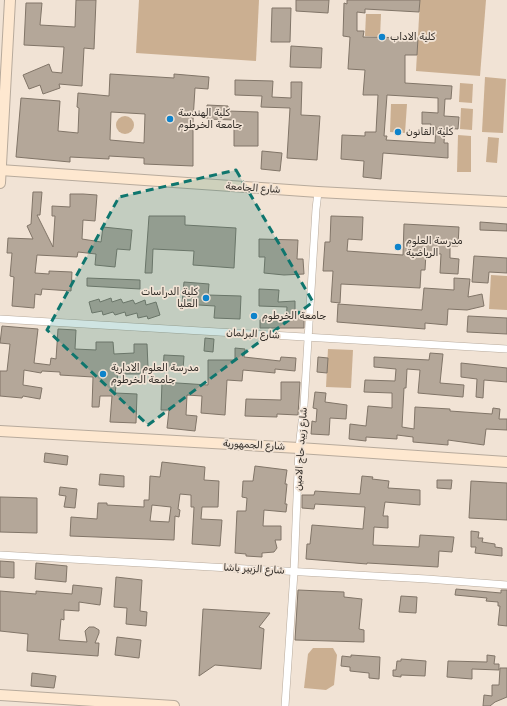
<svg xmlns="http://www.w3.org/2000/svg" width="507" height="706" font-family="Rubik,'Noto Naskh Arabic',sans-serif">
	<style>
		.green { fill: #cbaf91 }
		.building { fill: #b4a799; stroke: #817568; fill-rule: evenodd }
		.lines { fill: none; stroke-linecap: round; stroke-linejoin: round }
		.street-casing { stroke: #b7aa9c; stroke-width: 8 }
		.secondary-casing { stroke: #b7aa9c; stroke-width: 12 }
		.street { stroke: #fff; stroke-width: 7 }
		.secondary { stroke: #fee8d0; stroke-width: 10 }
		.marked { fill: #0f766e; fill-opacity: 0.2; stroke: #0f766e; stroke-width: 3; stroke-dasharray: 8 5; stroke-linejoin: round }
		.poi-dot { fill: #0e83cb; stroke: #f1e3d5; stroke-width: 1.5 }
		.labels { text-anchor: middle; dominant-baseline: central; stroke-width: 3.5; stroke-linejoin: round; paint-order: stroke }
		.poi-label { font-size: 10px; fill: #2f2a25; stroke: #f1e3d5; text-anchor: start }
		.street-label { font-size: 10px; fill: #2f2a25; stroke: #f1e3d5 }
	</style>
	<rect width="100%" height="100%" fill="#f1e3d5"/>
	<!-- green -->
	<g class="green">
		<path d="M 139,0 L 259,0 L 256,61 L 136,53 Z"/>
		<path d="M 420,0 L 486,0 L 480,76 L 416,71 Z"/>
		<path d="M 366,14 L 381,14 L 380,37 L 365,36 Z"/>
		<path d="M 485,77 L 506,79 L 503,133 L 482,132 Z"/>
		<path d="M 460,83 L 473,84 L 472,103 L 459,102 Z"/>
		<path d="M 391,104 L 407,104 L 405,133 L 390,132 Z"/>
		<path d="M 461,108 L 473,109 L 472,130 L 460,129 Z"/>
		<circle cx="125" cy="125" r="9"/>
		<path d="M 458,135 L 471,136 L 471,172 L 457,172 Z"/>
		<path d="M 488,137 L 499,138 L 497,163 L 486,162 Z"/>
		<path d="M 491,275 L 507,276 L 507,310 L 489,309 Z"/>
		<path d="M 328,349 L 353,350 L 351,388 L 326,387 Z"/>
		<path d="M 313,648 L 333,648 L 337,655 L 334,685 L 326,690 L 304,688 L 308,654 Z"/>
	</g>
	<!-- building -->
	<g class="building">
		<path d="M 76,0 L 96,0 L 94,49 L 84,48 L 82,86 L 59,84 L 60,88 L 43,94 L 40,85 L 29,89 L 23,75 L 49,64 L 52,72 L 62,73 L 64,47 L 24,45 L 26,3 L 42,3 L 40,25 L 75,27 Z"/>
		<path d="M 296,0 L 329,0 L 328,13 L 296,11 Z"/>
		<path d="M 347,0 L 420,0 L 419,12 L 365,9 L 365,13 L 357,12 L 357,31 L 364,31 L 363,37 L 418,38 L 417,55 L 405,55 L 405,83 L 452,86 L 451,99 L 445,99 L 444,116 L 459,117 L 458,129 L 445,128 L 444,143 L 448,143 L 448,158 L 383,153 L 381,179 L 363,177 L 364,161 L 341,159 L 342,135 L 365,136 L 365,132 L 376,132 L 378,95 L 363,95 L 365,70 L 348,69 L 350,37 L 343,36 L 344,3 L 347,4 ZM 387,95 L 438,98 L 438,113 L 422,112 L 422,124 L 431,124 L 430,127 L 436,127 L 435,143 L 386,140 L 387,136 L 384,136 Z"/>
		<path d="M 272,8 L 291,8 L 290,42 L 271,42 Z"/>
		<path d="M 291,46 L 322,48 L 321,68 L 290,67 Z"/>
		<path d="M 110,74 L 174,78 L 174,74 L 209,77 L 208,89 L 195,88 L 193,120 L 193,166 L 144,164 L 144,158 L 109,156 L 109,159 L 70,157 L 70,162 L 16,157 L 21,98 L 60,101 L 58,131 L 78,133 L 79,108 L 77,107 L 78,93 L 109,96 ZM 111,112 L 145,114 L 144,143 L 110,140 Z"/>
		<path d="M 235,80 L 273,81 L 272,97 L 291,98 L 291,82 L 302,82 L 301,115 L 320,116 L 317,160 L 287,158 L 290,108 L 261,107 L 262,96 L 235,95 Z"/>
		<path d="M 207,105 L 228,106 L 228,111 L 258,112 L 258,146 L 234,146 L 234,120 L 207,119 Z"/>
		<path d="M 262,151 L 282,153 L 280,171 L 261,169 Z"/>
		<path d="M 33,192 L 42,192 L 40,215 L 37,215 L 53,247 L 55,216 L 52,216 L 52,206 L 70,207 L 70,194 L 83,194 L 97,195 L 95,221 L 83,220 L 82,239 L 101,242 L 103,227 L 132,230 L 130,250 L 117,249 L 115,267 L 95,265 L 96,254 L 78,252 L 77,257 L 37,255 L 35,273 L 49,274 L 49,271 L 72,272 L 71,291 L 42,289 L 41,295 L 35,294 L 34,308 L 12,306 L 14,277 L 10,276 L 12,253 L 7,253 L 8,238 L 33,239 L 27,226 L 31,224 Z"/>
		<path d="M 149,216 L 185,216 L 185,225 L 236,228 L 234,268 L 193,265 L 194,251 L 153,249 L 152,273 L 145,273 Z"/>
		<path d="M 331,216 L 363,217 L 362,240 L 348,239 L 347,251 L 403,255 L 404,224 L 459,227 L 458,246 L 450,246 L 450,258 L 459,259 L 458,274 L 440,273 L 441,254 L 426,253 L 425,270 L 421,270 L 420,288 L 341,284 L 340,303 L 331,302 L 333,271 L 323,271 L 325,242 L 330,242 Z"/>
		<path d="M 480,222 L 507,224 L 507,231 L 480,230 Z"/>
		<path d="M 259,239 L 298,240 L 297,259 L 303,259 L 304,274 L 284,275 L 264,273 L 265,257 L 259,257 Z"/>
		<path d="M 474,256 L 507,258 L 507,273 L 489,272 L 488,283 L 472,282 Z"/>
		<path d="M 87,278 L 140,280 L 140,289 L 87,286 Z"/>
		<path d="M 454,278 L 470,279 L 468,297 L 482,294 L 484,306 L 467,310 L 448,309 L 447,325 L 425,323 L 425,329 L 337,322 L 338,304 L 422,310 L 424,288 L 454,290 Z"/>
		<path d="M 184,282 L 209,284 L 208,295 L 241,296 L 240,319 L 214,318 L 215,306 L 182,304 Z"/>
		<path d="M 259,289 L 279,290 L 278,302 L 295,301 L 295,311 L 304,312 L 304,328 L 260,328 L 260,320 L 286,321 L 287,307 L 259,306 Z"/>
		<path d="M 111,298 L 112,302 L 121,299 L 123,303 L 133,300 L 135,304 L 145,300 L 146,305 L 156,302 L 160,315 L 148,319 L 147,316 L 138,318 L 137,313 L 126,316 L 125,312 L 115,315 L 113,312 L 103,315 L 102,311 L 92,313 L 89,302 L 99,299 L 100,302 Z"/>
		<path d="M 468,316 L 507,318 L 507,334 L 467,332 Z"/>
		<path d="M 2,326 L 38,329 L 34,363 L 50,365 L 51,358 L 56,359 L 58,329 L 76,330 L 75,349 L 96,350 L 96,342 L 113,342 L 114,354 L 134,353 L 134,344 L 147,344 L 148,367 L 143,367 L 143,374 L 118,374 L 115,393 L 137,394 L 136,423 L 110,422 L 112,396 L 100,396 L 99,407 L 92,407 L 93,377 L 60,375 L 60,372 L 42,371 L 41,373 L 24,370 L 23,385 L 42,388 L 40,399 L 23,396 L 22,398 L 0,396 L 0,371 L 7,371 L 10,344 L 0,343 Z"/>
		<path d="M 205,338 L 214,339 L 213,352 L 204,351 Z"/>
		<path d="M 235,348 L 245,349 L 244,357 L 280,361 L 281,357 L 296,358 L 295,371 L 275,369 L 275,373 L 243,370 L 242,381 L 227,380 L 225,415 L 201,413 L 202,396 L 187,395 L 186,415 L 197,416 L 195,431 L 167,428 L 169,410 L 161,410 L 162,382 L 208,385 L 208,360 L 235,360 Z"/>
		<path d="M 430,353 L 443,354 L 440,383 L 464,385 L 463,397 L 418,393 L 420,370 L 407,369 L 406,388 L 404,388 L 402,427 L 414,429 L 415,407 L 450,409 L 450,411 L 492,414 L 493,408 L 500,409 L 499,419 L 507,419 L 507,430 L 486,429 L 484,445 L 448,440 L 448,445 L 413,442 L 413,437 L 397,435 L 397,439 L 366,437 L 366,441 L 349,439 L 350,424 L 366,426 L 368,406 L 392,408 L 392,393 L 364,392 L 365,380 L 395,381 L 396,369 L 374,367 L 374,357 L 429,360 Z"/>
		<path d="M 164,355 L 184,356 L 183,370 L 163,369 Z"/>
		<path d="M 318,357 L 328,358 L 327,373 L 317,372 Z"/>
		<path d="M 461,363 L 507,368 L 507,382 L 484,380 L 483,398 L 476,397 L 477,379 L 461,377 Z"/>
		<path d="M 281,382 L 300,382 L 298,415 L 277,414 L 277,417 L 245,416 L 246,399 L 281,400 Z"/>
		<path d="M 315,392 L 326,393 L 325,402 L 347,405 L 346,419 L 330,418 L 329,435 L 311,434 L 312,421 L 316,422 L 317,409 L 313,408 Z"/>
		<path d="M 45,453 L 68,456 L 67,465 L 44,462 Z"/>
		<path d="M 162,462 L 205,467 L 204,480 L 219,481 L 218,507 L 202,507 L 201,519 L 222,520 L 220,546 L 192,544 L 194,507 L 191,507 L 191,495 L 180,494 L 178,509 L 180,510 L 179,517 L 175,516 L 174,540 L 70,536 L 71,517 L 97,519 L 98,503 L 107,503 L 107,505 L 144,507 L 144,500 L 149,500 L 150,476 L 160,477 ZM 152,505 L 171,507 L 169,522 L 150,521 Z"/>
		<path d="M 255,466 L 287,470 L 285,484 L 287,484 L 285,504 L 287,504 L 286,512 L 264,510 L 263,526 L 281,526 L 281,540 L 275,540 L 277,548 L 274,552 L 262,553 L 262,557 L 246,556 L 246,554 L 235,553 L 237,511 L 246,511 L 247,498 L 242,497 L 243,481 L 253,481 Z"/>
		<path d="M 100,474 L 124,476 L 124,487 L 99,485 Z"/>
		<path d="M 362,476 L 373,477 L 372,479 L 389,481 L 388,488 L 420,490 L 420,505 L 385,502 L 383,516 L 388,516 L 388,528 L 374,527 L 373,545 L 419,547 L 420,535 L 454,537 L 452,552 L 439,551 L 438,567 L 367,563 L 367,564 L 306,559 L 307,544 L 310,544 L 312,525 L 363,529 L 365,507 L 315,504 L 314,509 L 302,508 L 302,495 L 314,495 L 315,491 L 360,494 Z"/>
		<path d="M 437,480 L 452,480 L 451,489 L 437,488 Z"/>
		<path d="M 471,481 L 507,483 L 507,520 L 469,518 Z"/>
		<path d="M 60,487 L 77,489 L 75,508 L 64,507 L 66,496 L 59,495 Z"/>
		<path d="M 0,497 L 37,498 L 37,533 L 0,532 Z"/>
		<path d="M 471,531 L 479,532 L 478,538 L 483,538 L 482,542 L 495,544 L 495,547 L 502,548 L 502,556 L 475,553 L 476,547 L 471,547 Z"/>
		<path d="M 0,561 L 14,562 L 14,578 L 0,577 Z"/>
		<path d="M 36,563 L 67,566 L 66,582 L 35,579 Z"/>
		<path d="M 116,577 L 142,580 L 140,611 L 147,612 L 146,626 L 126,624 L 127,608 L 114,607 Z"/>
		<path d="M 73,585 L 102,588 L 100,605 L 79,602 L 79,611 L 64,610 L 64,620 L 61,619 L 59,640 L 87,642 L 85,631 L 89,627 L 94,627 L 99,630 L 99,633 L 95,643 L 99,643 L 98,656 L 27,651 L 28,634 L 0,631 L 0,591 L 36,594 L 36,591 L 72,594 Z"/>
		<path d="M 456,589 L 501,593 L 501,590 L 507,590 L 507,626 L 498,625 L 500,606 L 498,606 L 498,602 L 486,601 L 487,598 L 455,595 Z"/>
		<path d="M 298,590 L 344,592 L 344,597 L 362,599 L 359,629 L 364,630 L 364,642 L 295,640 Z"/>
		<path d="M 401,596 L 417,597 L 416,613 L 399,612 Z"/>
		<path d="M 203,609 L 270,613 L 259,627 L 264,629 L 261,669 L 215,665 L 199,676 Z"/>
		<path d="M 117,637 L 141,640 L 139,658 L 115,655 Z"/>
		<path d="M 351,655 L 380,657 L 379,679 L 369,678 L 369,673 L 350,671 L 350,667 L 341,666 L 342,656 L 351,657 Z"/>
		<path d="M 487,655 L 495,656 L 494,664 L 499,664 L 499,670 L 472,669 L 472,679 L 447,677 L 448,661 L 487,662 Z"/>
		<path d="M 401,659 L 426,661 L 425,676 L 401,675 L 401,677 L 393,676 L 393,670 L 396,670 L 397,661 L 401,661 Z"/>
		<path d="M 500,668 L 507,668 L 507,697 L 495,702 L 490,706 L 483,706 L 484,695 L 492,696 L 492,685 L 499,685 Z"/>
		<path d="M 32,673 L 56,676 L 54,688 L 31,686 Z"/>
	</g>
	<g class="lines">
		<!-- street casing -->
		<g class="street-casing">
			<g id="street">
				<path d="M 0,319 L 507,349"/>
				<path d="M 0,555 L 427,579 L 507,585"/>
				<path d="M 285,706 L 294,572 L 299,448 L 304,405 L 316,209 L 318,192"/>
			</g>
		</g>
		<!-- secondary casing -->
		<g class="secondary-casing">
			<g id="secondary">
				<path d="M 0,170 L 318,192 L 507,202"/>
				<path d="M 0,183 L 10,0"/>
				<path d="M 0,431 L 299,448 L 507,462"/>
				<path d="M 0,695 L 174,706"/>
			</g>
		</g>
		<!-- street -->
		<use href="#street" class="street"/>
		<!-- secondary -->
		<use href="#secondary" class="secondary"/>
	</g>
	<!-- marked area -->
	<path class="marked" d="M 236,170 L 313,302 L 148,425 L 47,330 L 119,197 Z"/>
	<!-- markers -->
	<g class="poi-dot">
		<circle cx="382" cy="37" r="4"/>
		<circle cx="170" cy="119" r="4"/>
		<circle cx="398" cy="132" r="4"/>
		<circle cx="398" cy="247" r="4"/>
		<circle cx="206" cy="298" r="4"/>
		<circle cx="254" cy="316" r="4"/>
		<circle cx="103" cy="374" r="4"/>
	</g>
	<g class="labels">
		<!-- poi labels -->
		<g class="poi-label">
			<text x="390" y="37">كلية الاداب</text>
			<text x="178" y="113">كلية الهندسة<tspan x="178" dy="12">جامعة الخرطوم</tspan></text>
			<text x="406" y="132">كلية القانون</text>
			<text x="406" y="241">مدرسة العلوم<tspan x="406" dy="12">الرياضية</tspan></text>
			<text x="198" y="292" text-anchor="end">كلية الدراسات<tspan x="198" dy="12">العليا</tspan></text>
			<text x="262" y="316">جامعة الخرطوم</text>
			<text x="111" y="368">مدرسة العلوم الادارية<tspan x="111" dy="12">جامعة الخرطوم</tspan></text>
		</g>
		<!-- street labels -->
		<g class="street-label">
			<text transform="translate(253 188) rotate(4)">شارع الجامعة</text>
			<text transform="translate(253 334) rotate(3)">شارع البرلمان</text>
			<text transform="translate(254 445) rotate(3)">شارع الجمهورية</text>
			<text transform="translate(301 449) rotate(-86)">شارع زبيد حاج الامين</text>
			<text transform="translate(254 569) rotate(3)">شارع الزبير باشا</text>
		</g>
	</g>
</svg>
